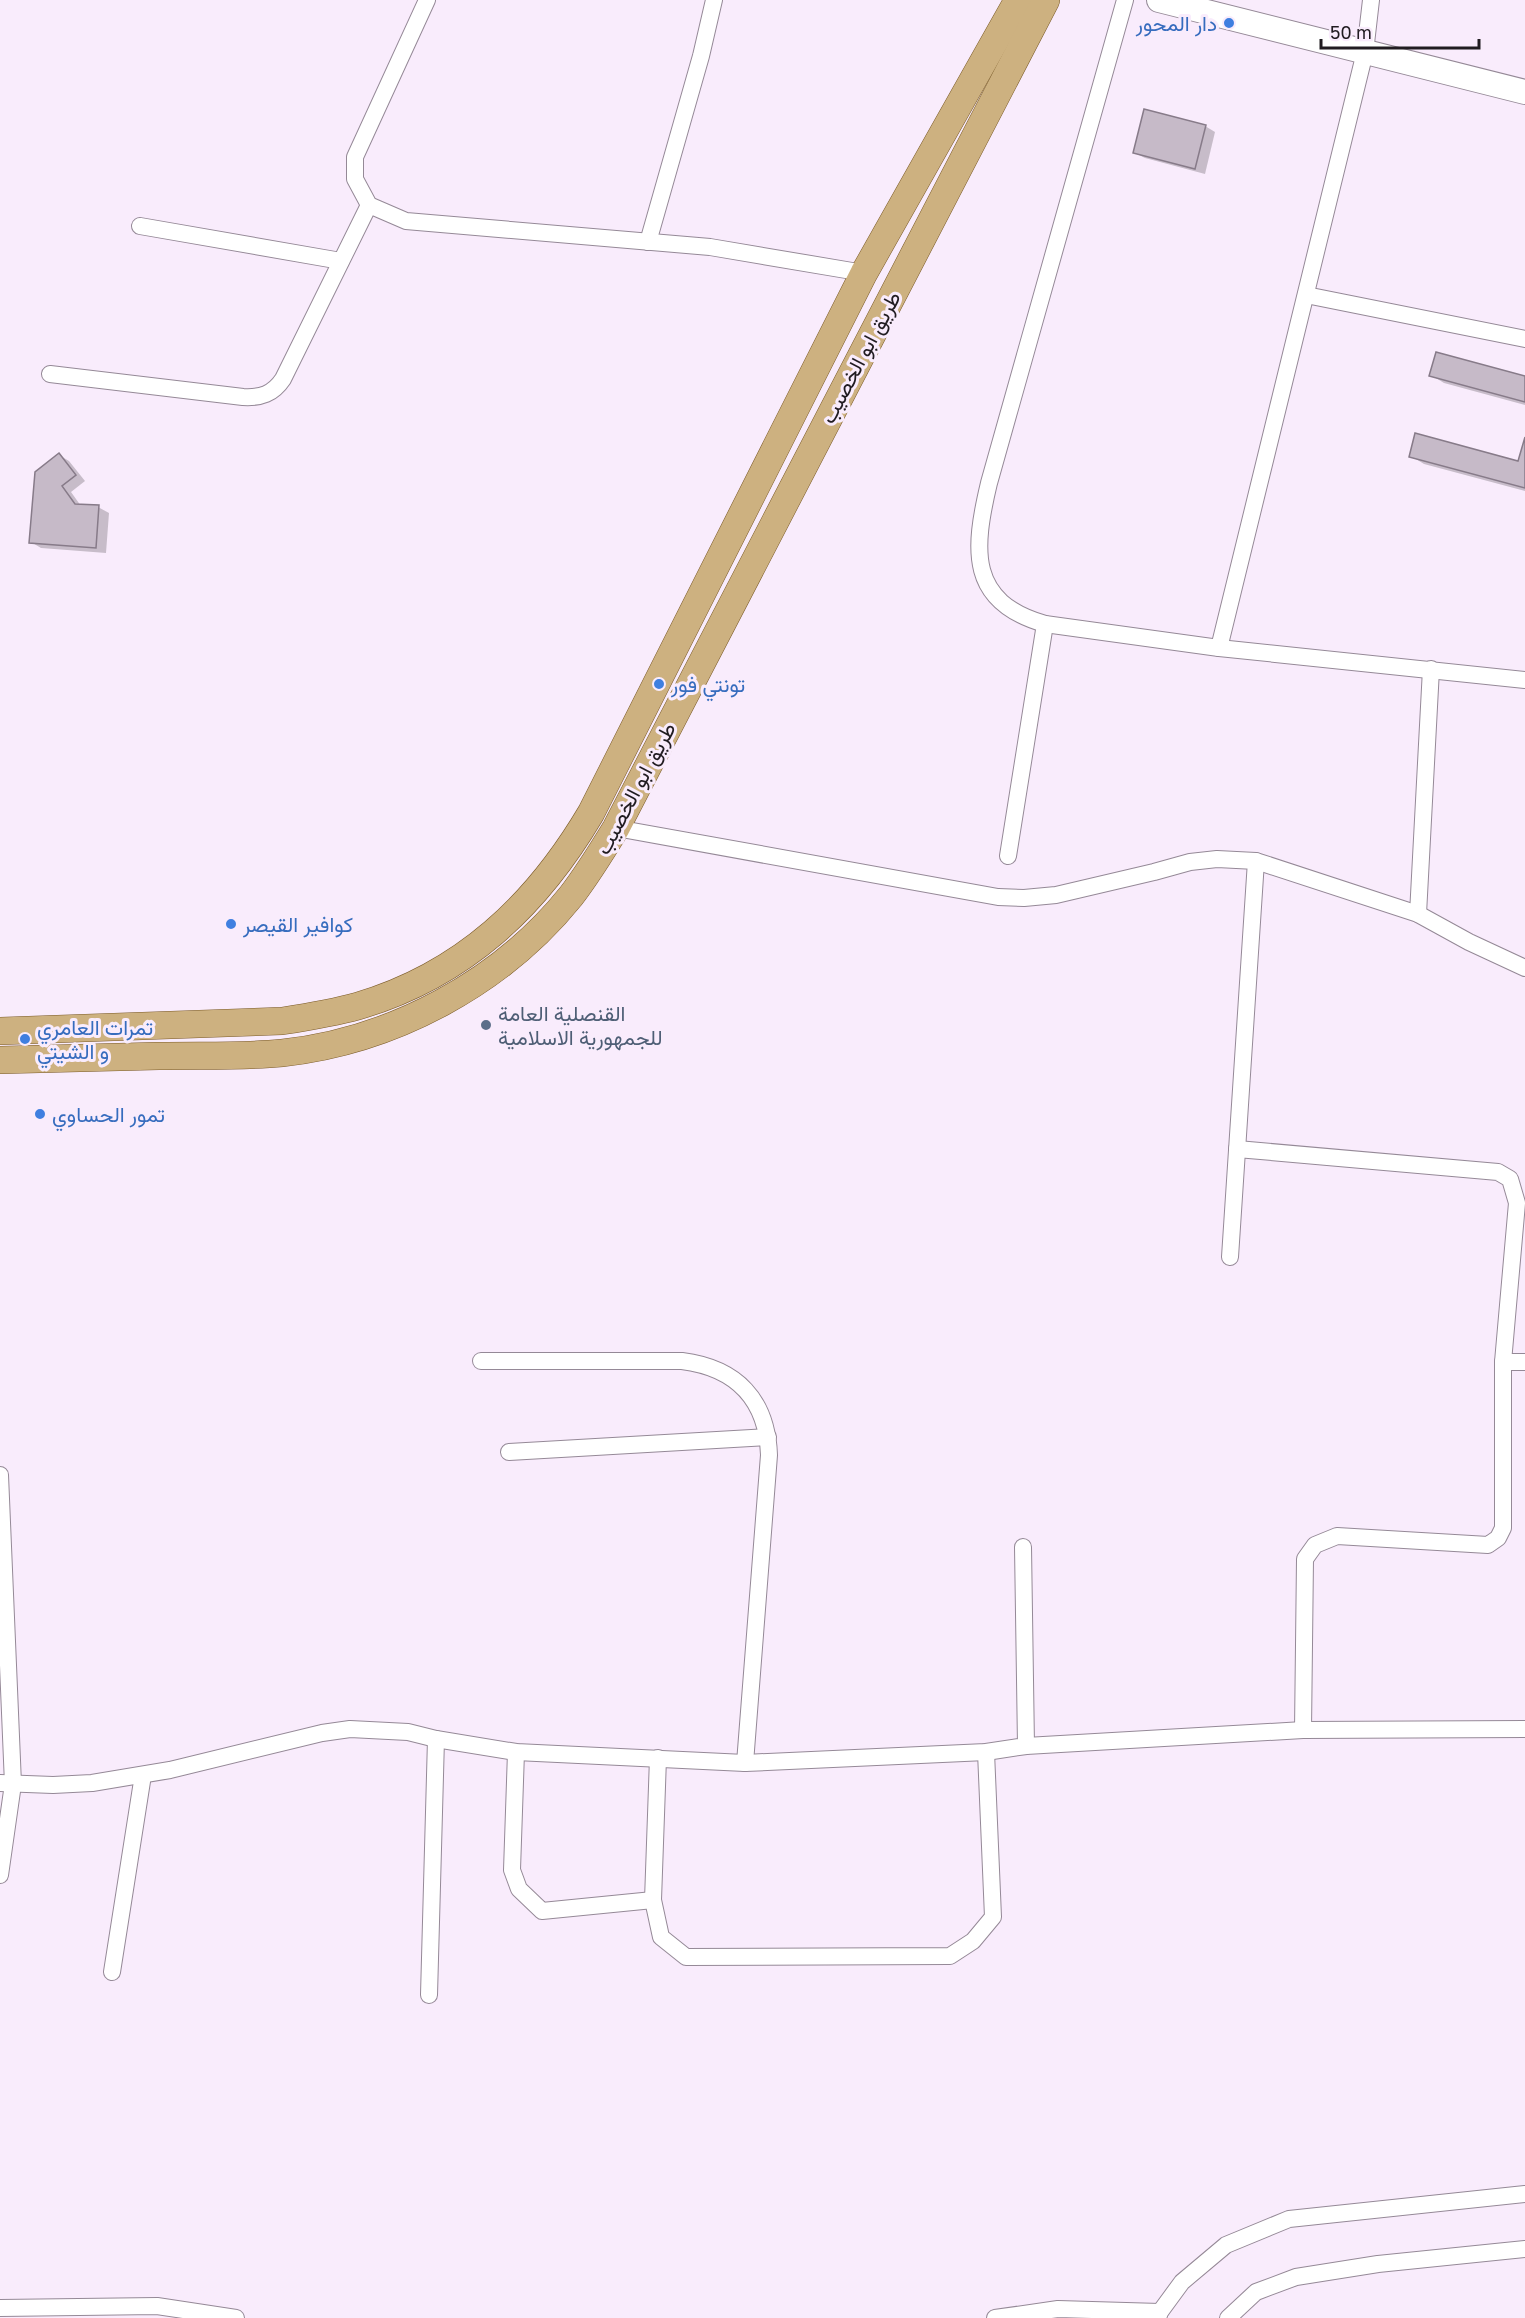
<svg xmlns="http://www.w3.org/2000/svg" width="1525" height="2318" font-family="'Golos Text',Vazirmatn,sans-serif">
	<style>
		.shadow { fill: #0003 }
		.building { fill: #c6bac8; stroke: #877b89; stroke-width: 1.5 }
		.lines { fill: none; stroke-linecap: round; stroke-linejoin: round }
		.street-casing { stroke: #958997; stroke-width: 18 }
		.secondary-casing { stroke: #958997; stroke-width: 26 }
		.primary-casing { stroke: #7b5b28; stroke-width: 28 }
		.street { stroke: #fff; stroke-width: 16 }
		.secondary { stroke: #fff; stroke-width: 24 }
		.primary { stroke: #cdb180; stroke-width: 27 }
		.shop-dot { fill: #3f7fe0; stroke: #f9ecfc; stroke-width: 2 }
		.service-dot { fill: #5c6f8a; stroke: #f9ecfc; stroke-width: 2 }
		.labels { text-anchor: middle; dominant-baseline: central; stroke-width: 6; stroke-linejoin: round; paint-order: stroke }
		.shop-label { font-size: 21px; fill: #366cbe; stroke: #f9ecfc; text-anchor: start }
		.street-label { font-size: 21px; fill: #211c21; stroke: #f9ecfc }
		.service-label { font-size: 21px; fill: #4e5e75; stroke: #f9ecfc; text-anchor: start }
	</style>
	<rect width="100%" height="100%" fill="#f9ecfc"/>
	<!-- shadow -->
	<g class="shadow">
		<path d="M 1205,126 L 1215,132 L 1205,174 L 1145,158 L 1135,153 Z"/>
		<path d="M 1431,375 L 1525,378 L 1525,405 L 1444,383 Z"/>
		<path d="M 1525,442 L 1525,491 L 1424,464 L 1411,456 L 1519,463 Z"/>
		<path d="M 59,455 L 69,461 L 85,481 L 71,492 L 81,506 L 98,507 L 109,513 L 106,553 L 41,548 L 31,542 Z"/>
	</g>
	<!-- building -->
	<g class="building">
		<path d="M 1144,109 L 1206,125 L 1195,169 L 1133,153 Z"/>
		<path d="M 1436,352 L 1525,376 L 1525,402 L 1429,376 Z"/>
		<path d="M 1415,433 L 1518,461 L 1525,437 L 1525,488 L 1409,457 Z"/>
		<path d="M 59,453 L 76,475 L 62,486 L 75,504 L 99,505 L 96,548 L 29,543 L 35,472 Z"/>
	</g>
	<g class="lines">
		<!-- street casing -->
		<g class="street-casing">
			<g id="street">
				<path d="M 427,0 L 355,157 L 355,179 L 369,205 L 406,221 L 710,247 L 864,273"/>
				<path d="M 1125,0 L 989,483 C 973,550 968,602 1045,624 L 1219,648 L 1525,680"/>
				<path d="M 140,226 L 341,261"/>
				<path d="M 648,242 L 701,56 L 714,0"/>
				<path d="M 1306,295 L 1525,339"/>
				<path d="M 50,374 L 243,397 C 261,398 273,394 283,379 L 369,205"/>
				<path d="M 1219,648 L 1365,52 L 1371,0"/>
				<path d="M 616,828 L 998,897 L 1024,898 L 1056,895 L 1154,872 L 1190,862 L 1217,859 L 1256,861 L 1418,914 L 1469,942 L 1525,968"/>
				<path d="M 1008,856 L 1045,624"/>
				<path d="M 1418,914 L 1431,669"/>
				<path d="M 1237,1149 L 1498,1172 L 1510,1179 L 1517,1203 L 1503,1362 L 1503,1528 L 1498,1538 L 1488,1545 L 1337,1536 L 1315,1545 L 1305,1559 L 1303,1730"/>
				<path d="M 1230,1257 L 1256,861"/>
				<path d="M 481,1361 L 682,1361 C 737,1368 767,1400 769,1455 L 745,1763"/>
				<path d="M 1503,1362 L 1525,1362"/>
				<path d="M 509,1452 L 768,1437"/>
				<path d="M 0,1475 L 13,1784 L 0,1875"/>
				<path d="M 1023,1547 L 1026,1746"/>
				<path d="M 516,1752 L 512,1870 L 519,1889 L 542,1911 L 653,1900"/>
				<path d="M 658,1758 L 653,1900 L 661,1937 L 686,1957 L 950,1956 L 973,1941 L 993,1917 L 986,1752"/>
				<path d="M 0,1783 L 53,1785 L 92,1783 L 170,1770 L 322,1733 L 350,1729 L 408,1732 L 436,1739 L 516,1752 L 745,1763 L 986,1752 L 1026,1746 L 1303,1730 L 1525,1729"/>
				<path d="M 112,1972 L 143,1775"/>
				<path d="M 429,1995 L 436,1739"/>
				<path d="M 0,2308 L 157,2306 L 236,2318"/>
				<path d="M 995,2318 L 1058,2309 L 1160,2312"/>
				<path d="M 1158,2318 L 1160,2312 L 1182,2282 L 1226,2245 L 1289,2219 L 1525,2194"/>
				<path d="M 1228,2318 L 1256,2292 L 1296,2277 L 1378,2264 L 1525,2249"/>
			</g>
		</g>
		<!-- secondary casing -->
		<g class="secondary-casing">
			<path id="secondary" d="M 1159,0 L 1525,92"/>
		</g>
		<!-- primary casing -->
		<g class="primary-casing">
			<g id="primary">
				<path d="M 0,1031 L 282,1021 C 308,1017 333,1013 358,1006 C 463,975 536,906 591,813 L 864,273 L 1018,0"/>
				<path d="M 0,1060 C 53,1059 106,1057 159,1056 C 200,1055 241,1057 282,1053 C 393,1041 501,983 571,896 C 588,874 602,851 616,828 L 1046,0"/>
			</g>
		</g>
		<!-- street -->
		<use href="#street" class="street"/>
		<!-- secondary -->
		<use href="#secondary" class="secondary"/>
		<!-- primary -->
		<use href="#primary" class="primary"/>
	</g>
	<!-- markers -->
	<g class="shop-dot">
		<circle cx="1229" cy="23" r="6"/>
		<circle cx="659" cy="684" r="6"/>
		<circle cx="231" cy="924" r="6"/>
		<circle cx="25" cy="1039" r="6"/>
		<circle cx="40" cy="1114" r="6"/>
	</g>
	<circle class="service-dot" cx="486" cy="1025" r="6"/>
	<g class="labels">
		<!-- shop labels -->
		<g class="shop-label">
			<text x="1217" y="23" text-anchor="end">دار المحور</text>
			<text x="671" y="684">تونتي فور</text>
			<text x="243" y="924">كوافير القيصر</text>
			<text x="37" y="1027">تمرات العامري<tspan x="37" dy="24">و الشيتي</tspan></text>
			<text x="52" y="1114">تمور الحساوي</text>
		</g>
		<!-- street labels -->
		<g class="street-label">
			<text transform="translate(860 357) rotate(-62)">طريق ابو الخصيب</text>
			<text transform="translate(635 788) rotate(-62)">طريق ابو الخصيب</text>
		</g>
		<!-- service labels -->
		<g class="service-label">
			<text x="498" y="1013">القنصلية العامة<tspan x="498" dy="24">للجمهورية الاسلامية</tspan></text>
		</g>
	</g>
	<!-- scale -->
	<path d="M1321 39v9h158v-9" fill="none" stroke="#211c21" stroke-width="3"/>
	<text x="1330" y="39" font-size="18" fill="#211c21" stroke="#f9ecfc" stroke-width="4.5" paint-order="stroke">50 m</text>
</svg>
